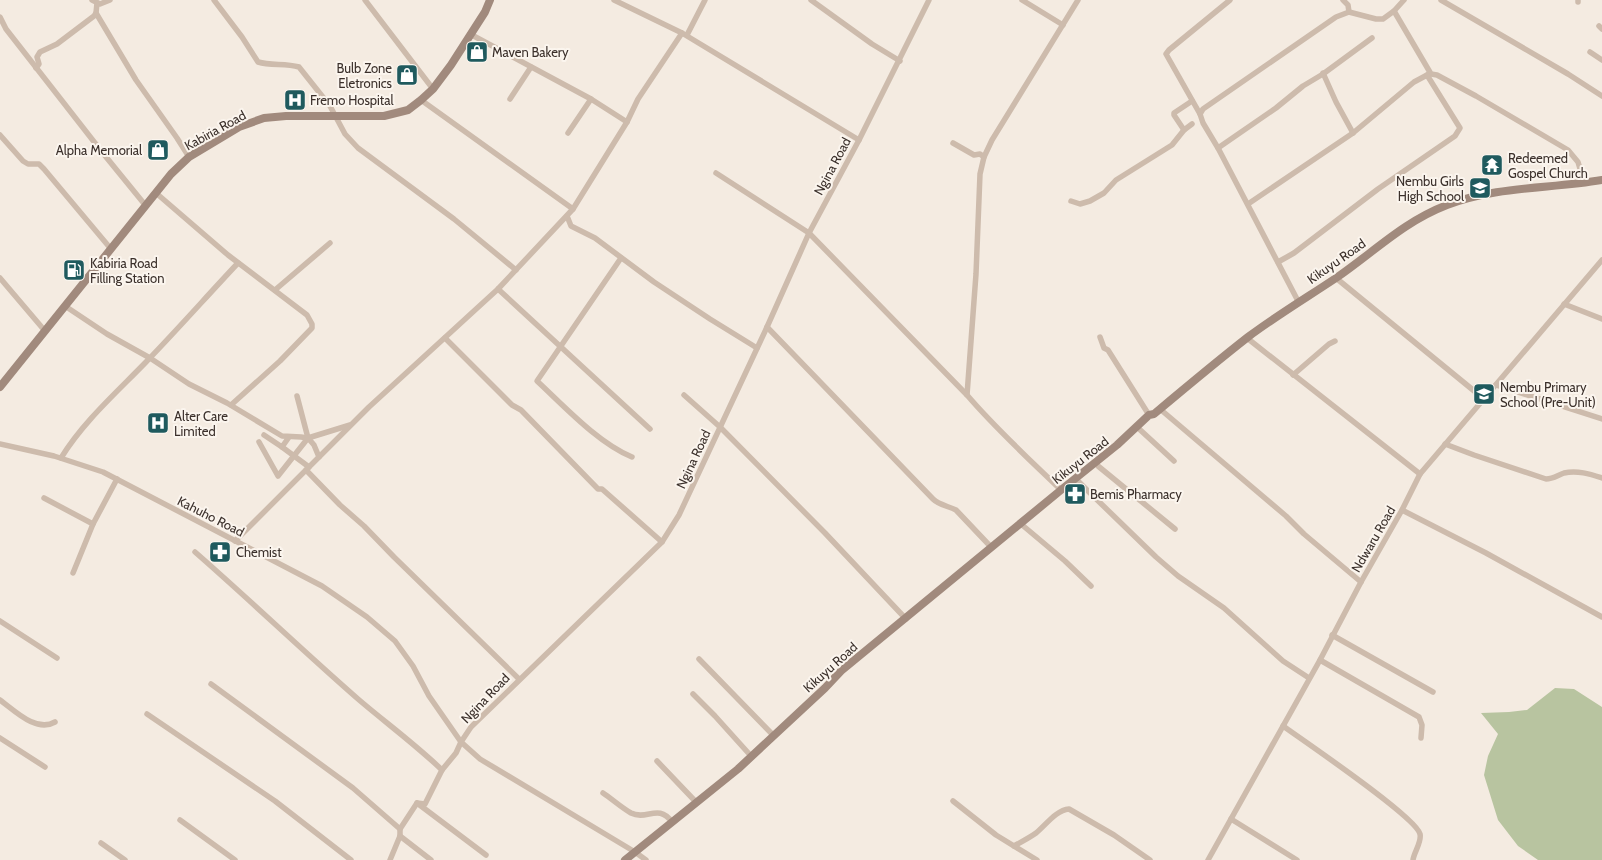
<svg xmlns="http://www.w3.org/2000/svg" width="1602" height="860" font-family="Cabin,sans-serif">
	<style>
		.green { fill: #b8c4a0 }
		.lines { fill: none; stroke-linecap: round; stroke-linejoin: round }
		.street { stroke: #cdbbac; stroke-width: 5.5 }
		.secondary { stroke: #a18a7d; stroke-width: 8 }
		.labels { text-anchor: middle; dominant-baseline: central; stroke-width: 4; stroke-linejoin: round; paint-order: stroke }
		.poi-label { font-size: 13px; fill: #3b302b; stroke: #fbf5ee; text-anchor: start }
		.street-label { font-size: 13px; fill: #3b302b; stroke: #fbf5ee }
	</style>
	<rect width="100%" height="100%" fill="#f4ebe1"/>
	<!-- green -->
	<path class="green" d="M 1555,688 L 1574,689 L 1602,707 L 1602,860 L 1538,860 L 1518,846 L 1498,820 L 1484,775 L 1488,756 L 1498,734 L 1481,713 L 1509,712 L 1527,710 Z"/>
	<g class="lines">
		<!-- street -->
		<g class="street">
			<path d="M 92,0 L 100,4 L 110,0"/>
			<path d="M 214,0 L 242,37 L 258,62 C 271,66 285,63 299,67 L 330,106 L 345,134 L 358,148 L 454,219 L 516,270"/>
			<path d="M 365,0 L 433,89"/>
			<path d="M 614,0 L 682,33 L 859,140"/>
			<path d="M 811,0 L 872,44 L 900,61"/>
			<path d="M 1022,0 L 1063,25"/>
			<path d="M 1343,0 L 1348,5 L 1349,12"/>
			<path d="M 1441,0 L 1568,74 L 1602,96"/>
			<path d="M 1578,0 L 1578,2"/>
			<path d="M 1394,11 L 1431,74 L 1437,75 L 1476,96 L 1568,150 L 1578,162 L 1584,182"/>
			<path d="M 96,13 L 136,80 L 177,138 L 189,157"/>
			<path d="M 0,17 L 6,29 L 102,152 L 146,206"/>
			<path d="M 1599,26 L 1602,29"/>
			<path d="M 470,34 L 591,99 L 627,122"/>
			<path d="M 687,35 L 705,0"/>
			<path d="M 1590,52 L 1602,60"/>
			<path d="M 36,68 L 39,64 L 37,57 L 40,52 L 57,44 L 94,16 L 96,13 L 97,3"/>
			<path d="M 1323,73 L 1336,102 L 1353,133"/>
			<path d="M 510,99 L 531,67"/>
			<path d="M 421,100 L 573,209"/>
			<path d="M 1200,114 L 1166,54 L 1169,50 L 1230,0"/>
			<path d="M 1184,130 L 1174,115 L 1174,113 L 1192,101"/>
			<path d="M 568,133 L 591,99"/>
			<path d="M 0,135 L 23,161 L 28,164 L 39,164 L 44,169 L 111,249"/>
			<path d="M 953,143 L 974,155 L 980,154 L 984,157"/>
			<path d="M 1218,148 L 1276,108 L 1303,86 L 1323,74 L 1372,38"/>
			<path d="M 716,173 L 809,233 L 967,395 C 996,429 1029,459 1061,490"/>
			<path d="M 156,193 L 228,255 L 307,315 L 312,324 L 312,328 L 280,361 L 231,405"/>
			<path d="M 1071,201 L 1080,204 L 1090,201 L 1104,193 L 1116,180 L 1172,145 L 1184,130 L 1192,124"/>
			<path d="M 1248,204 L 1353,133 L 1414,82 L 1429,74"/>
			<path d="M 567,216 L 571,226 L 595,238 L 654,282 L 710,319 L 757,348"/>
			<path d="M 621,258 L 537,381 C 564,406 598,443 632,457"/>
			<path d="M 1278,262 L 1294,253 L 1378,189 L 1455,136 L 1460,128 L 1427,75"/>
			<path d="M 0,278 L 45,331"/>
			<path d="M 1336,278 L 1484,399"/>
			<path d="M 498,289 L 650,429"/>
			<path d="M 275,290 L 330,243"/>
			<path d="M 1298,301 L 1218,148 L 1203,123 L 1200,114 L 1203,109 L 1336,17 L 1349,12 L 1376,19 L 1383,19 L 1394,11 L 1404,0"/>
			<path d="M 1564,304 L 1602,319"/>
			<path d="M 65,306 L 107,334 L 150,358 L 189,384 L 227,403 L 282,436 L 301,437 L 308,438 L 314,445 L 319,457"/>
			<path d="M 767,327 L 933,499 C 939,505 948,506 956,510 L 991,547"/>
			<path d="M 1100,337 L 1104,348 L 1108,350 L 1149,415"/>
			<path d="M 445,338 L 512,405 L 521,410 L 598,489 L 602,489 L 662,542"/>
			<path d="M 1247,338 L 1420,474"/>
			<path d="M 1293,375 L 1329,344 L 1335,341"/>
			<path d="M 1496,385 L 1602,419"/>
			<path d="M 684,395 L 720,427 L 825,533 L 906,619"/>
			<path d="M 967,395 L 976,274 L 980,174 L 984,157 L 992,140 L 1078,0"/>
			<path d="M 297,396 L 308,438"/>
			<path d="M 1160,409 L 1286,516 L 1304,534 L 1361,582"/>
			<path d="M 1137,427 L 1174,461"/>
			<path d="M 264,435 L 282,447 L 289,437"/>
			<path d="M 259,442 L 278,476 L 308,438 L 350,425"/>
			<path d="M 0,444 L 54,456 L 103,472 L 322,586 L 367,617 L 395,641 L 413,666 L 429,696 L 461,742 L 480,759 L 635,852 L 646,860"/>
			<path d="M 1445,444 L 1474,455 L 1546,479 C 1553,479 1558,475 1564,473 C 1577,470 1590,474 1602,478"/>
			<path d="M 282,447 L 309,467"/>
			<path d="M 61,458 C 83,422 117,392 146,362 C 177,330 207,296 238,263"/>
			<path d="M 1096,462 L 1098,466 L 1175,529"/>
			<path d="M 306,470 L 340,505 L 364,526 L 394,557 L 519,679"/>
			<path d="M 1076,479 L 1089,492 L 1156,557 L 1178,576 L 1224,608 L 1283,661 L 1309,678"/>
			<path d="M 44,498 L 93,524"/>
			<path d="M 1402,510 L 1486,553 L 1602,617"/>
			<path d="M 1021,524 L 1065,561 L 1091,586"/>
			<path d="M 235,541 L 369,407 L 498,289 L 573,209 L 627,122 L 638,99 L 682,33"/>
			<path d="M 195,552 C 250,600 303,651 358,699 C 386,723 415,744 442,770"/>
			<path d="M 73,573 L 93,524 L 117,479"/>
			<path d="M 0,621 L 57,658"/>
			<path d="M 1332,635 L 1433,692"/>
			<path d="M 699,659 L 773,735"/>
			<path d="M 1320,660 L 1419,717 L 1422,725 L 1421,738"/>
			<path d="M 211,684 L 353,788 L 400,829"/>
			<path d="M 693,694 L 715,716 L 751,756"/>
			<path d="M 0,700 C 14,710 36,733 55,722"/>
			<path d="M 147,714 L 275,801 L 351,860"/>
			<path d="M 1283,726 C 1304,741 1416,817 1420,834 C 1422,842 1414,852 1413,860"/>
			<path d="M 0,738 L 45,767"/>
			<path d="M 657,761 L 696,802"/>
			<path d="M 603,793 C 612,799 622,808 631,813 C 647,821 658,803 672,822"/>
			<path d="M 953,801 L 996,835 L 1037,860"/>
			<path d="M 417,803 L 486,855"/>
			<path d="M 1231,819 L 1297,860"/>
			<path d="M 180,820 L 235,860"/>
			<path d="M 400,836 L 431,860"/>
			<path d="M 101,843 L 125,860"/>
			<path d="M 1014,846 C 1021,842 1029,838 1036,833 C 1045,826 1056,810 1069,809 L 1114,835 L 1150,860"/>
			<path d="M 390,860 L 400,836 L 400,829 L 417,803 L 425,804 L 442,770 L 456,753 L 461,742 L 471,727 L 662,542 L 679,515 L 767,327 L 809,233 L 859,140 L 929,0"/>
			<path d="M 1208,860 L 1320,660 L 1361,582 L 1402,510 L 1420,474 L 1602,260"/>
		</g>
		<!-- secondary -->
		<g class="secondary">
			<path d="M 0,387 L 171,174 L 189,157 L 239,127 L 264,118 L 286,116 L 384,116 L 408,110 L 421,100 L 433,89 L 451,65 L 485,12 L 490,0"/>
			<path d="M 625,860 L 738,769 L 825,688 L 841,671 L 1061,490 L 1117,445 L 1149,415 L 1154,414 C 1185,388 1216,362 1248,337 C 1276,316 1306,298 1336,278 C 1374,252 1403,222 1447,205 C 1497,186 1550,189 1602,180"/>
		</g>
	</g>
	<!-- icons -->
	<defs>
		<g id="shop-square" transform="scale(1.15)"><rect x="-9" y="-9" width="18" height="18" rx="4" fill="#1f5a5e" stroke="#fbf5ee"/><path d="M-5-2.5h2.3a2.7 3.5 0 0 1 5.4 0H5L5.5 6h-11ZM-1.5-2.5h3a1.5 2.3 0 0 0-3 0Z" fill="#fff"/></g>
		<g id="hospital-square" transform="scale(1.15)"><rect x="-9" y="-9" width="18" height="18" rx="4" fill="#1f5a5e" stroke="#fbf5ee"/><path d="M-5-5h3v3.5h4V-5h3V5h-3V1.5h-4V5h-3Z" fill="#fff"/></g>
		<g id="temple-square" transform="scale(1.15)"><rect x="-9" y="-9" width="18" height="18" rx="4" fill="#1f5a5e" stroke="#fbf5ee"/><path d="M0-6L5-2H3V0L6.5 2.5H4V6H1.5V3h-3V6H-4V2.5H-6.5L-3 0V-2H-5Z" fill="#fff"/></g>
		<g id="school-square" transform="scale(1.15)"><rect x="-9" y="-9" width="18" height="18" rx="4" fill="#1f5a5e" stroke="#fbf5ee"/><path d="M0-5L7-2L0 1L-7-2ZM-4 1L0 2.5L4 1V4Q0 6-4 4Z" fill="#fff"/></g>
		<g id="fuel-square" transform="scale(1.15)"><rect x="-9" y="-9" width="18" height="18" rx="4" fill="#1f5a5e" stroke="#fbf5ee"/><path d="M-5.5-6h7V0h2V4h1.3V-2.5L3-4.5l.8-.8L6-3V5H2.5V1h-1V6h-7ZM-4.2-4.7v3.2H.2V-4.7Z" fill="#fff"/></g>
		<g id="pharmacy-square" transform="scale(1.15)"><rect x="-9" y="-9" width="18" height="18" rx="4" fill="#1f5a5e" stroke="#fbf5ee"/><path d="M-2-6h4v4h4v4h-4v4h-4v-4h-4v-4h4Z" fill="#fff"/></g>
	</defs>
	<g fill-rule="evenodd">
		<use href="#shop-square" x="477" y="52"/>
		<use href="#shop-square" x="407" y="75"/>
		<use href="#hospital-square" x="295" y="100"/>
		<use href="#shop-square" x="158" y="150"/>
		<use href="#temple-square" x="1492" y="165"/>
		<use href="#school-square" x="1480" y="188"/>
		<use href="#fuel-square" x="74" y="270"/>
		<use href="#school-square" x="1484" y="394"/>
		<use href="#hospital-square" x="158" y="423"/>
		<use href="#pharmacy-square" x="1075" y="494"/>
		<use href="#pharmacy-square" x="220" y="552"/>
	</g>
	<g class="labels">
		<!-- poi labels -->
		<g class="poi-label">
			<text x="492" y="52">Maven Bakery</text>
			<text x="392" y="68" text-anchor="end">Bulb Zone<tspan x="392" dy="15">Eletronics</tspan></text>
			<text x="310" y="100">Fremo Hospital</text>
			<text x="142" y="150" text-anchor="end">Alpha Memorial</text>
			<text x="1508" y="158">Redeemed<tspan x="1508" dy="15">Gospel Church</tspan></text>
			<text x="1464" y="181" text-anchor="end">Nembu Girls<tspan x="1464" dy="15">High School</tspan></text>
			<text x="90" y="263">Kabiria Road<tspan x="90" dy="15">Filling Station</tspan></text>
			<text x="1500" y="387">Nembu Primary<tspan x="1500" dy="15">School (Pre-Unit)</tspan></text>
			<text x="174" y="416">Alter Care<tspan x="174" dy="15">Limited</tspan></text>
			<text x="1090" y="494">Bemis Pharmacy</text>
			<text x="236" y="552">Chemist</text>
		</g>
		<!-- street labels -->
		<g class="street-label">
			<text transform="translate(215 130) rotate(-29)">Kabiria Road</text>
			<text transform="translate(832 166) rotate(-62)">Ngina Road</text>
			<text transform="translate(1336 261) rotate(-35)">Kikuyu Road</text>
			<text transform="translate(693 459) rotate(-65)">Ngina Road</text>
			<text transform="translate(1080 460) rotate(-38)">Kikuyu Road</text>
			<text transform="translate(211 516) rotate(27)">Kahuho Road</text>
			<text transform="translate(1373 539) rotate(-60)">Ndwaru Road</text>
			<text transform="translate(830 667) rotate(-42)">Kikuyu Road</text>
			<text transform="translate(485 698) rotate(-46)">Ngina Road</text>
		</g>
	</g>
</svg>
